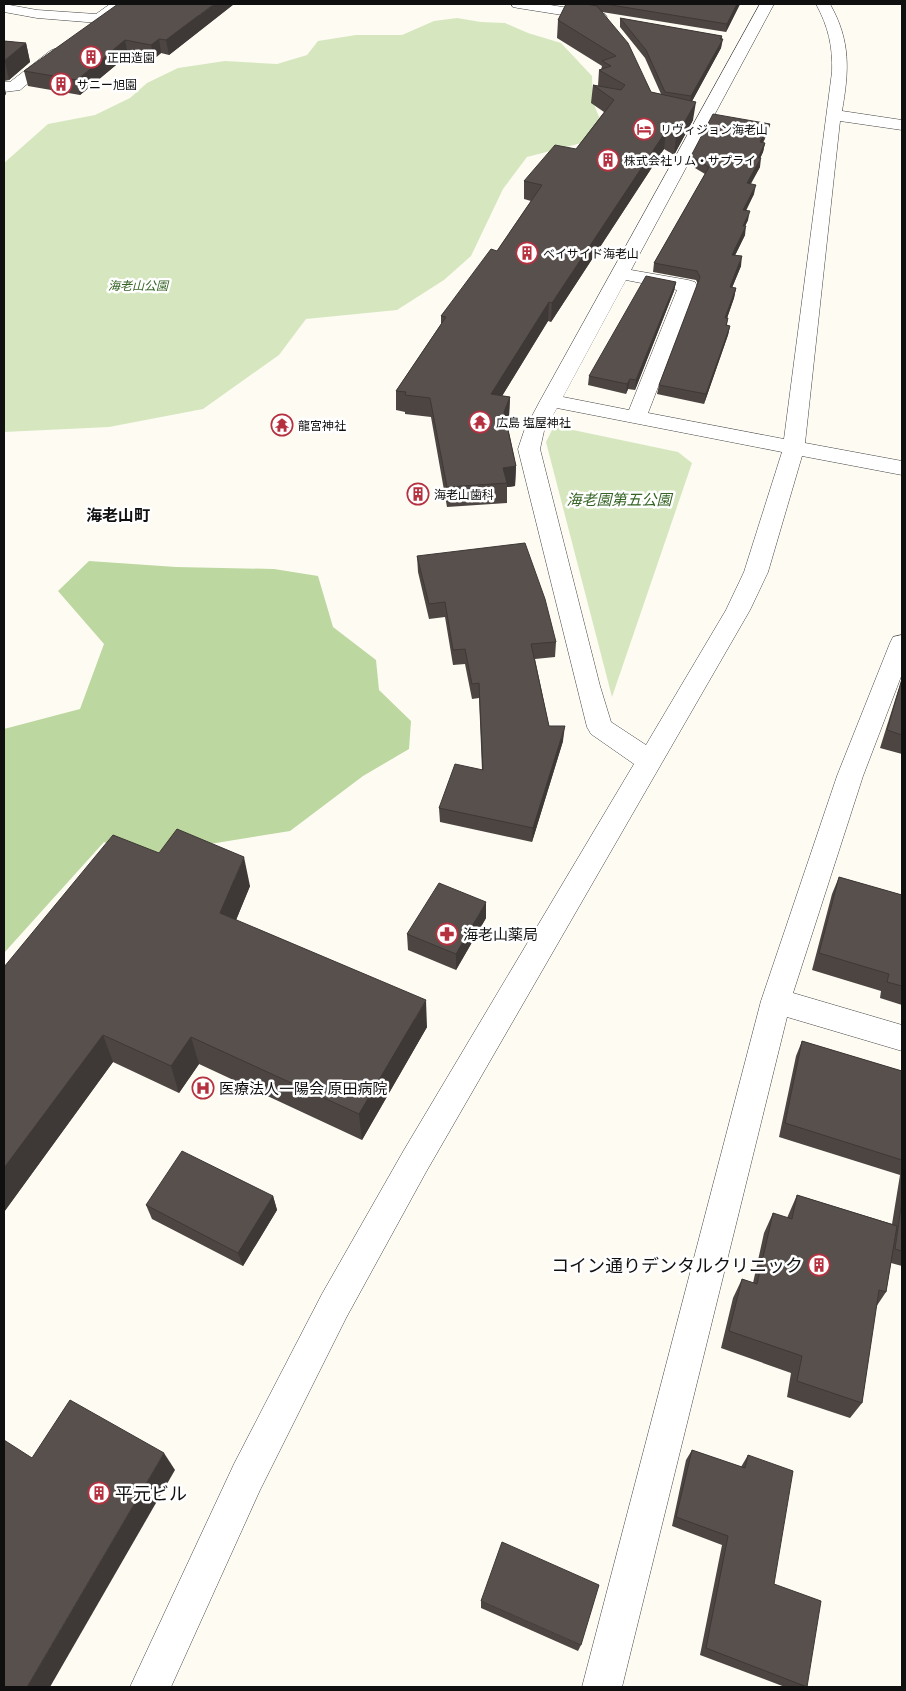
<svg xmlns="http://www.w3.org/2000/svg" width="906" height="1691" font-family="'IBM Plex Serif','Noto Sans JP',serif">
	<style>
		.green { fill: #d6e7bf }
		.forest { fill: #bcd79f }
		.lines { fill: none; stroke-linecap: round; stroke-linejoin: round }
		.minor-casing { stroke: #434343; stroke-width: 1 }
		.minor { fill: #fff; fill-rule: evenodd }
		.wall { fill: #4c4542 }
		.shaded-wall { fill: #3e3836 }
		.building { fill: #58504d; stroke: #3e3836 }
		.labels { text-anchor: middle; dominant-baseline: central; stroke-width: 5; stroke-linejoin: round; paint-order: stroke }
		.far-poi-label { font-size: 12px; fill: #101010; stroke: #fff; text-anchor: start }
		.far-park-label { font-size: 12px; font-style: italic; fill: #356424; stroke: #fff }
		.park-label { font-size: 15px; font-style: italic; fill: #356424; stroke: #fff }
		.poi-label { font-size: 15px; fill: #101010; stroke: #fff; text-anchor: start }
		.neighbourhood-label { font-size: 16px; font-weight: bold; fill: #101010; stroke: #fff }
		.near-poi-label { font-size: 18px; fill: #101010; stroke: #fff; text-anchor: end }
	</style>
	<rect width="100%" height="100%" fill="#fefbf3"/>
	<!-- green -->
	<g class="green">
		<path d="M 457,18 L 481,22 L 505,23 L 528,33 L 561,43 L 592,76 L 593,102 L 603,127 L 597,139 L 527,157 L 503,189 L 471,256 L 444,280 L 397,310 L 306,319 L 279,355 L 203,409 L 109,427 L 4,432 L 4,163 L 48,124 L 95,115 L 130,98 L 147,83 L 178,68 L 225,61 L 277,64 L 307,55 L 318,41 L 356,35 L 402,35 L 434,21 Z"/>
		<path d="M 554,426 L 678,452 L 692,463 L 612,697 L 546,442 Z"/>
	</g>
	<!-- forest -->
	<path class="forest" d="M 89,561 L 176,567 L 274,569 L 318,576 L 333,627 L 376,660 L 379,690 L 411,721 L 409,749 L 363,776 L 290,831 L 185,848 L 168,867 L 104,842 L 4,953 L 4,729 L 80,709 L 104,644 L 58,591 Z"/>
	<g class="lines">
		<!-- minor casing -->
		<g class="minor-casing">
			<g id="minor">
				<path d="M 4,4 L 37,10 L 96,14 L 110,4 L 126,4 L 104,22 L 99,23 L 37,18 L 4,12 Z"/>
				<path d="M 511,4 L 544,4 L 600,13 L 605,14 L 607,17 L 605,20 L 600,21 L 518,8 L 513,7 Z"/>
				<path d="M 760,4 L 774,4 L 631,270 L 688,280 L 695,282 L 697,286 L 648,413 L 784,439 L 832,72 C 833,46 828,26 816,4 L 830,4 C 851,41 849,71 842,111 L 902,120 L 902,130 L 840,121 L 805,443 L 902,461 L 902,475 L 802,456 L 768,572 L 750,610 L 426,1172 L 346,1318 L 260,1490 L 171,1687 L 130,1687 L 234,1464 L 322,1294 L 404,1150 L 634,764 L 591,734 L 587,727 L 518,449 L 524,431 L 540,401 ZM 626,280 L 677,290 L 629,410 L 563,397 ZM 557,408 L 782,452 L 744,572 L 726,610 L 646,745 L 611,722 L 600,686 L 540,449 L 544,431 Z"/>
				<path d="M 55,49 L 60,51 L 63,54 L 60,57 L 20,90 L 4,92 L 4,82 L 10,82 L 50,51 Z"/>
				<path d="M 902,635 L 902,674 L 863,776 L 793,993 L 902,1025 L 902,1051 L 787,1017 L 622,1687 L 582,1687 L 761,1001 L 837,776 L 890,643 L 893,637 Z"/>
			</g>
		</g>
		<!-- minor -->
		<use href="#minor" class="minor"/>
	</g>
	<!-- wall -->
	<g class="wall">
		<path d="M 234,4 L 169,55 L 161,53 L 154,59 L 128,55 L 80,95 L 28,86 L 24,71 Z"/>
		<path d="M 566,4 L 740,4 L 726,32 L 602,12 L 651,92 L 661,94 L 645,58 L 620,27 L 620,18 L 722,36 L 721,48 L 692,101 L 693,120 L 674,155 L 664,149 L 551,322 L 548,321 L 502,396 L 510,397 L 509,416 L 507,423 L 516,466 L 515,486 L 507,487 L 507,503 L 447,507 L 431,417 L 405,414 L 405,412 L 396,410 L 396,391 L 441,324 L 441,316 L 497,251 L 531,201 L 524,199 L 524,181 L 576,149 L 604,112 L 591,103 L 593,85 L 598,86 L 599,70 L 601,70 L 602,66 L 557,38 L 558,20 Z"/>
		<path d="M 4,41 L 26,43 L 30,62 L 9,80 L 4,81 Z"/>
		<path d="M 770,124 L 768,132 L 763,143 L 765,143 L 763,152 L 760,158 L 760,167 L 750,184 L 754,194 L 746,211 L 748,220 L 745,226 L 745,235 L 735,255 L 741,266 L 732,288 L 736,288 L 734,298 L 727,318 L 728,318 L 727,325 L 730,326 L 728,335 L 704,404 L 657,394 L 659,385 L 698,284 L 696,280 L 653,272 L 654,263 L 705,174 L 690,165 L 691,156 Z"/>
		<path d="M 676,282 L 674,291 L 635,390 L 628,389 L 626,394 L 588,385 L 589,376 Z"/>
		<path d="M 417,556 L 556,642 L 555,657 L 535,659 L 549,726 L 563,741 L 532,842 L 440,822 L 439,808 L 482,770 L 479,698 L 472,699 L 465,664 L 453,665 L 445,617 L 429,619 L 418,572 Z"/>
		<path d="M 902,679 L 902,754 L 880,748 L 896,697 Z"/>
		<path d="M 159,853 L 250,886 L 236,920 L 427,1027 L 362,1140 L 199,1064 L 179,1093 L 113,1062 L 4,1212 L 4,967 Z"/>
		<path d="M 839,877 L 902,895 L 902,1005 L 880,998 L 881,991 L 812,970 L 832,894 Z"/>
		<path d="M 486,918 L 456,970 L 408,950 L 407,934 Z"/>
		<path d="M 802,1041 L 902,1071 L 902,1266 L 891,1263 L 886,1292 L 876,1307 L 862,1403 L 850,1418 L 787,1397 L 791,1373 L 721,1348 L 733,1298 L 742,1279 L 753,1283 L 764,1233 L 773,1213 L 787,1218 L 797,1195 L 892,1224 L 900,1175 L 779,1137 L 796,1056 Z"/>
		<path d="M 273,1196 L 277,1210 L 243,1266 L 152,1219 L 146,1205 Z"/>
		<path d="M 692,1450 L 741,1467 L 748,1455 L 774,1584 L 807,1687 L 785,1687 L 700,1655 L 722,1545 L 672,1526 L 686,1460 Z"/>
		<path d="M 481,1601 L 581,1645 L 578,1651 L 481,1608 Z"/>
	</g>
	<!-- shaded-wall -->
	<g class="shaded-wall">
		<path d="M 214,4 L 234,4 L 169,55 L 166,40 Z"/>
		<path d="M 737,4 L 740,4 L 726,32 L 727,24 Z"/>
		<path d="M 722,36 L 721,42 L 723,39 L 721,48 L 690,105 L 691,96 Z"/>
		<path d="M 159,39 L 161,53 L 154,59 L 151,45 Z"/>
		<path d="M 125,40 L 128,55 L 80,95 L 77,80 Z"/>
		<path d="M 26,43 L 30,62 L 9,80 L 5,61 Z"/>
		<path d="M 4,84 L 6,94 L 4,97 Z"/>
		<path d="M 696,102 L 693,120 L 674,155 L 676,137 Z"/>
		<path d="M 770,124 L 768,132 L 758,151 L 760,142 Z"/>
		<path d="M 666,131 L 664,149 L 551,322 L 552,303 Z"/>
		<path d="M 765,143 L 763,152 L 757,166 L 761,158 L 760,167 L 746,193 L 747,183 Z"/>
		<path d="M 756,185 L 754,194 L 741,219 L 743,210 Z"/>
		<path d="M 750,211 L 748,220 L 741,235 L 743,226 Z"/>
		<path d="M 746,226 L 745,235 L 731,264 L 732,255 Z"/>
		<path d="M 742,256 L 741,266 L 728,297 L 730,287 Z"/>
		<path d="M 676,282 L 674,291 L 635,390 L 636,380 Z"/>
		<path d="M 736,288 L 734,298 L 724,327 L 725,318 Z"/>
		<path d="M 549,302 L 548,321 L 491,414 L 491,394 Z"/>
		<path d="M 730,326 L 728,335 L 704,404 L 706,394 Z"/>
		<path d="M 630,379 L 628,389 L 626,394 L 627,384 Z"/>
		<path d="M 510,397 L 509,416 L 504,432 L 504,412 Z"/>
		<path d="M 516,466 L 515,486 L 507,487 L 507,483 L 503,468 Z"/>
		<path d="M 565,726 L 563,741 L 532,842 L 533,828 Z"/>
		<path d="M 244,857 L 250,886 L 227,942 L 220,913 Z"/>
		<path d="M 486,902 L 486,918 L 456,970 L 456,954 Z"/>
		<path d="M 426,1000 L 427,1027 L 362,1140 L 359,1114 Z"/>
		<path d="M 103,1035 L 113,1062 L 4,1212 L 4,1168 Z"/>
		<path d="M 191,1037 L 199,1064 L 179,1093 L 171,1066 Z"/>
		<path d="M 273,1196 L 277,1210 L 243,1266 L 238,1253 Z"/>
		<path d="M 164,1453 L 175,1470 L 50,1687 L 27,1687 Z"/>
	</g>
	<!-- building -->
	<g class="building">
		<path d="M 118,4 L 214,4 L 166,40 L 159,39 L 151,45 L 125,40 L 77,80 L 24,71 Z"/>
		<path d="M 566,4 L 586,4 L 597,6 L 628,43 L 651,92 L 696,102 L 676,137 L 666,131 L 552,303 L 549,302 L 491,394 L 510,397 L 504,412 L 516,466 L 503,468 L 507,483 L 447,487 L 430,398 L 405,395 L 406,392 L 396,391 L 446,317 L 441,316 L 491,249 L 497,251 L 542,185 L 524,181 L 555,145 L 576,149 L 614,100 L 593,85 L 621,90 L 625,85 L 599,70 L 611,66 L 602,61 L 616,56 L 558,20 Z"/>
		<path d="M 605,4 L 737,4 L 727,24 Z"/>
		<path d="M 620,18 L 722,36 L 720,39 L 723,39 L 691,96 L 665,92 L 646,50 Z"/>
		<path d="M 4,41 L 26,43 L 4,61 Z"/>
		<path d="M 713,114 L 770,124 L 760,142 L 765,143 L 758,158 L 761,158 L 747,183 L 756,185 L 743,210 L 750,211 L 743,226 L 746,226 L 732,255 L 742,256 L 730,287 L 736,288 L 725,318 L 728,318 L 726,325 L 730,326 L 706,394 L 659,385 L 700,277 L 697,271 L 654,263 L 709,167 L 691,156 Z"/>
		<path d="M 646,276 L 676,282 L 636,380 L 630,379 L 627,384 L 589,376 Z"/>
		<path d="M 525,543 L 545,599 L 556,642 L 531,644 L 549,726 L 565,726 L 533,828 L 439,808 L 455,764 L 483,770 L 479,683 L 472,684 L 465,649 L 453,650 L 445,602 L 429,604 L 417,556 Z"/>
		<path d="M 902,679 L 902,735 L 887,730 Z"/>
		<path d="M 177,829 L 244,857 L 220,913 L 426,1000 L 359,1114 L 191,1037 L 171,1066 L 103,1035 L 4,1168 L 4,967 L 113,835 L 159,853 Z"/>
		<path d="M 839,877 L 902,895 L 902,986 L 887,982 L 889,974 L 819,953 Z"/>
		<path d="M 439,883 L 486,902 L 456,954 L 407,934 Z"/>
		<path d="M 802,1041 L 902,1071 L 902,1160 L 785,1123 Z"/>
		<path d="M 182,1151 L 273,1196 L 238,1253 L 146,1205 Z"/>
		<path d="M 797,1195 L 897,1226 L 886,1292 L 879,1290 L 862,1403 L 797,1381 L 802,1356 L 729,1331 L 742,1279 L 757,1284 L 773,1213 L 792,1219 Z"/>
		<path d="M 902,1200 L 902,1251 L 895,1249 Z"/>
		<path d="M 70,1400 L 164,1453 L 27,1687 L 4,1687 L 4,1440 L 32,1458 Z"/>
		<path d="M 692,1450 L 745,1468 L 748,1455 L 793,1471 L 774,1584 L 821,1601 L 807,1687 L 706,1648 L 728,1536 L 676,1517 Z"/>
		<path d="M 502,1542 L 599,1585 L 581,1645 L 481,1601 Z"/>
	</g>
	<!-- icons -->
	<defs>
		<g id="building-ring" transform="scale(1.125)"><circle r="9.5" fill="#fff" stroke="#b63140" stroke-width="1.5"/><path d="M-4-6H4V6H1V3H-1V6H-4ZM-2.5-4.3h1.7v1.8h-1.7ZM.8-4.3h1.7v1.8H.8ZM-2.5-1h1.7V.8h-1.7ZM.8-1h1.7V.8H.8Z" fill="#b63140"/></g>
		<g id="hotel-ring" transform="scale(1.125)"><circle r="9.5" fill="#fff" stroke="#b63140" stroke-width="1.5"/><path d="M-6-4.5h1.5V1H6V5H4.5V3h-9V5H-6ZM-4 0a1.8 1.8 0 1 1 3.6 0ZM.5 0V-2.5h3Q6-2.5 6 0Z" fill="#b63140"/></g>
		<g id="temple-ring" transform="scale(1.125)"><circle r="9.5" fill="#fff" stroke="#b63140" stroke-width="1.5"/><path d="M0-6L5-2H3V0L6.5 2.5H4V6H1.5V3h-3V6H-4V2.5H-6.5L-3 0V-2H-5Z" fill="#b63140"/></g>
		<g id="pharmacy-ring" transform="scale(1.125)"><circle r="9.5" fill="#fff" stroke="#b63140" stroke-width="1.5"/><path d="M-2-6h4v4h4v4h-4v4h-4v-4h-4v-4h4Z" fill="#b63140"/></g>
		<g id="hospital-ring" transform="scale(1.125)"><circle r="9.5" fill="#fff" stroke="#b63140" stroke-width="1.5"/><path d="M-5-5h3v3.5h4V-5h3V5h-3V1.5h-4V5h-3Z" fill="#b63140"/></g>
	</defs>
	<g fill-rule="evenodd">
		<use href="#building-ring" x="91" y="57"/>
		<use href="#building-ring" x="61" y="84"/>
		<use href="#hotel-ring" x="644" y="129"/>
		<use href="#building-ring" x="608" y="160"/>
		<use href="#building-ring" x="527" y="253"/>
		<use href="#temple-ring" x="480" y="422"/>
		<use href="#temple-ring" x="282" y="425"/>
		<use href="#building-ring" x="418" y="494"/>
		<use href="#pharmacy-ring" x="447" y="934"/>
		<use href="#hospital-ring" x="203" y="1088"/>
		<use href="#building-ring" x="819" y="1265"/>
		<use href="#building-ring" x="99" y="1493"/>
	</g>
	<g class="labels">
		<!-- far-poi labels -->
		<g class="far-poi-label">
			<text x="107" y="57">正田造園</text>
			<text x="77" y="84">サニー旭園</text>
			<text x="660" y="129">リヴィジョン海老山</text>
			<text x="624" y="160">株式会社リム・サプライ</text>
			<text x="543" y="253">ベイサイド海老山</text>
			<text x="496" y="422">広島 塩屋神社</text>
			<text x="298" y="425">龍宮神社</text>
			<text x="434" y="494">海老山歯科</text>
		</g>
		<!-- far-park labels -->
		<g class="far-park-label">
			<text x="138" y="285">海老山公園</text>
		</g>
		<!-- park labels -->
		<g class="park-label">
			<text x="619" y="499">海老園第五公園</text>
		</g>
		<!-- poi labels -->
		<g class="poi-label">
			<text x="463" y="934">海老山薬局</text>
			<text x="219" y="1088">医療法人一陽会 原田病院</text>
		</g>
		<!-- neighbourhood labels -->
		<g class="neighbourhood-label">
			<text x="118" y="515">海老山町</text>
		</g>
		<!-- near-poi labels -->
		<g class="near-poi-label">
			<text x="803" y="1265">コイン通りデンタルクリニック</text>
			<text x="115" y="1493" text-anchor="start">平元ビル</text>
		</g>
	</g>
	<!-- border -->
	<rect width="906" height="1691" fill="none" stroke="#101010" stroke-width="10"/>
</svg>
